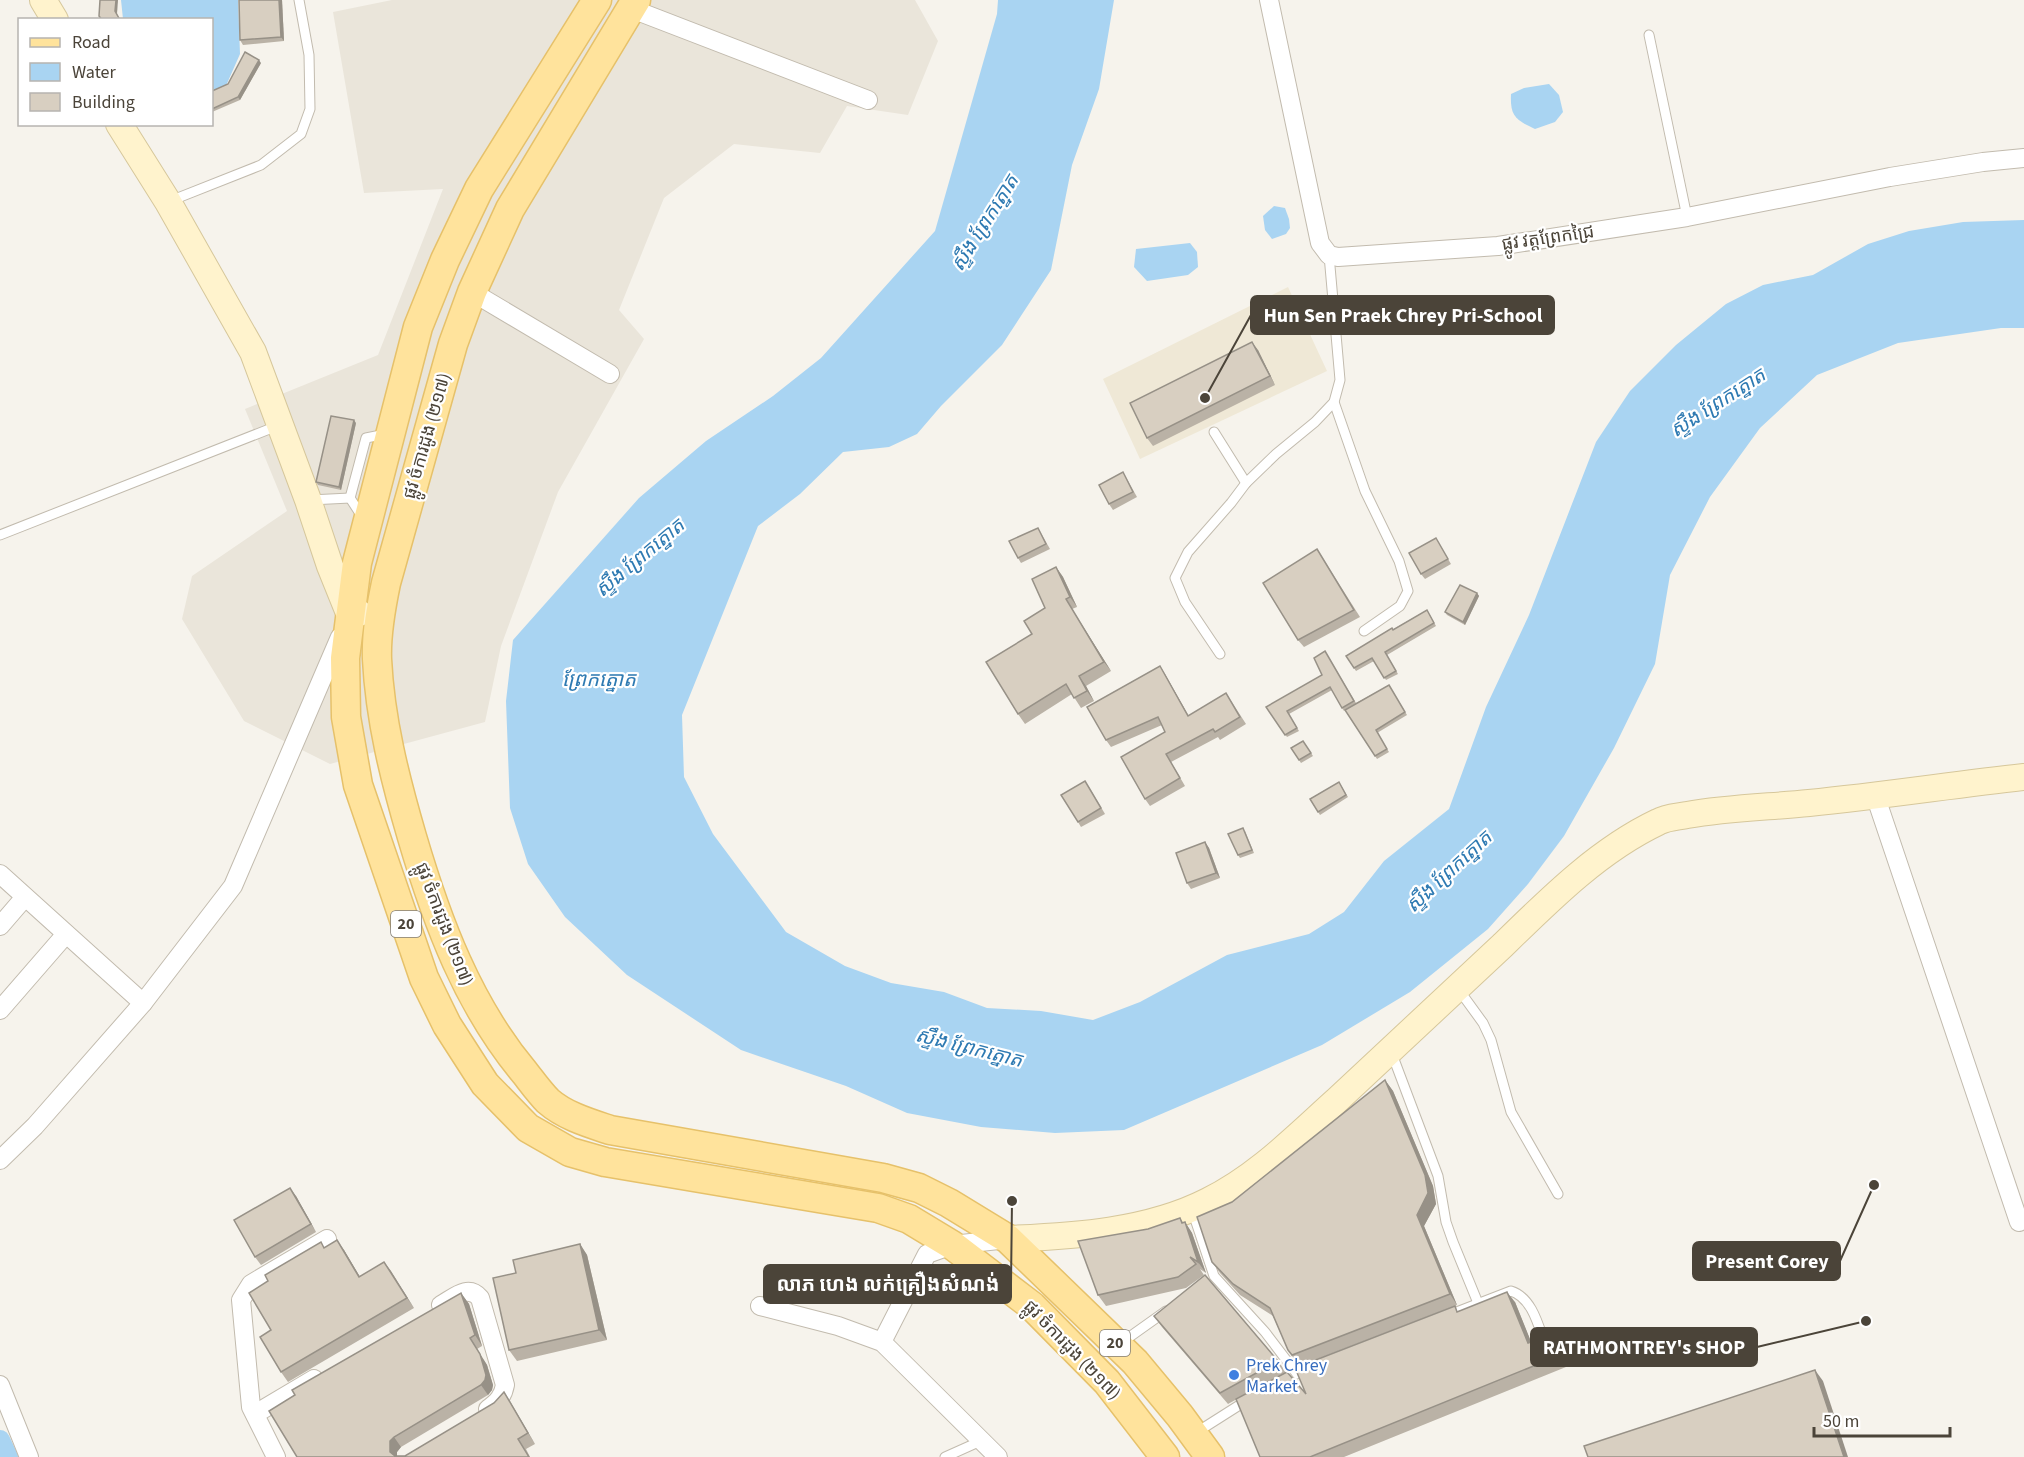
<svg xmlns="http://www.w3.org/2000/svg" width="2024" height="1457" font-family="'Source Sans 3','Noto Sans Khmer',sans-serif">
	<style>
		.residential { fill: #eae5da }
		.education { fill: #efe8d6 }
		.water { fill: #a9d4f2 }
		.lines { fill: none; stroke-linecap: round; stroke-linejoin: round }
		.canal { stroke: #a9d4f2; stroke-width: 20 }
		.lane-casing { stroke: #c2bbae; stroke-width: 11 }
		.street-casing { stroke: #c2bbae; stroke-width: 20 }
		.secondary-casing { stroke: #d6c79b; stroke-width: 28 }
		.primary-casing { stroke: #e6c16a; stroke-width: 31 }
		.lane { stroke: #fff; stroke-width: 9 }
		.street { stroke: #fff; stroke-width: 18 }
		.secondary { stroke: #fff3cd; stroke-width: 26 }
		.primary { stroke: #ffe39c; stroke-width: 28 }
		.wall { fill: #bab2a6 }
		.shaded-wall { fill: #979187 }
		.building { fill: #d8cfc1; stroke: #979187; stroke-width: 1.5 }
		.shop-dot { fill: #3f7fe0; stroke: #fff; stroke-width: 2 }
		.labels { text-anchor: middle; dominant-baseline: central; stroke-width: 4.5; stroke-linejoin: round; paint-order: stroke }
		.shield { fill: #fff; stroke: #817c74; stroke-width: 1.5 }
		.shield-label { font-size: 16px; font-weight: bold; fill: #4b4439 }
		.street-label { font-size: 18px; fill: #4b4439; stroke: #fff }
		.shop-label { font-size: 18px; fill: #366cbe; stroke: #fff; text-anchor: start }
		.water-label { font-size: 20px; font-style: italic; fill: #2e7ab2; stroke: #fff }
		.leader { fill: none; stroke: #4b4439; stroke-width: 2 }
		.callout-dot { fill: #4b4439; stroke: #fff; stroke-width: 2 }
		.callout { fill: #4b4439; stroke: #4b4439; stroke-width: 2 }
		.callout-label { font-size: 20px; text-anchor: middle; font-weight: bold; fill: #fff }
	</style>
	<rect width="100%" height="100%" fill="#f6f3ec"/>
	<!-- residential -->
	<path class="residential" d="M 392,0 L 915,0 L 938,41 L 908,115 L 847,106 L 820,153 L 734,144 L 664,198 L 619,310 L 644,339 L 558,492 L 501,646 L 485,722 L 330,764 L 244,721 L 182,619 L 192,576 L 287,511 L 245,409 L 378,355 L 443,189 L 364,193 L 333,12 Z"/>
	<!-- education -->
	<path class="education" d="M 1288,287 L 1327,371 L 1140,459 L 1103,379 Z"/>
	<!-- water -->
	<g class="water">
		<path d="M 121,0 L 238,0 L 240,54 L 225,88 L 212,93 L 212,20 L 123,19 Z"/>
		<path d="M 998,0 L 1114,0 L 1099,89 L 1072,165 L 1051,270 L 1002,345 L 941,406 L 917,434 L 889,447 L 843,452 L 800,494 L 758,526 L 682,715 L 684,777 L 713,834 L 786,932 L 845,966 L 891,983 L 944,992 L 987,1008 L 1041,1011 L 1093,1020 L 1140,1002 L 1227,955 L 1309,934 L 1344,912 L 1384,861 L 1449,809 L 1486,707 L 1529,615 L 1596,442 L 1630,391 L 1676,345 L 1726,304 L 1763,285 L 1813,275 L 1868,244 L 1909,231 L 1963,222 L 2024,220 L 2024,328 L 2001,328 L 1898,343 L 1817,375 L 1760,428 L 1710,497 L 1670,575 L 1655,664 L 1614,748 L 1564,836 L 1528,884 L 1488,929 L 1410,992 L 1322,1045 L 1124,1130 L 1055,1133 L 981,1127 L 907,1113 L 846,1086 L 741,1050 L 627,975 L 565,917 L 528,864 L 510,808 L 506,701 L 513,640 L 639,498 L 706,441 L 773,396 L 821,358 L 935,231 L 997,14 Z"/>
		<path d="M 1549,84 L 1559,95 L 1563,112 L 1555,122 L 1535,129 C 1515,120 1510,116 1511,94 L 1524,88 Z"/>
		<path d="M 1274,206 L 1285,208 L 1289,219 L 1290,228 L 1286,234 L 1272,239 L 1265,230 L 1263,216 Z"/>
		<path d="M 1190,243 L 1197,252 L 1198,267 L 1188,275 L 1147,281 L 1134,267 L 1136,249 Z"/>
	</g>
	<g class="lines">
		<!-- canal -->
		<path class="canal" d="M 0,1440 L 8,1457"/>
		<!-- lane casing -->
		<g class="lane-casing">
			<g id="lane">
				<path d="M 1649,35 L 1687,217"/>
				<path d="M 170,201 L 261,165 L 301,134 L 310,109 L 309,55 L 299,0"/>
				<path d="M 1334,402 L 1365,491 L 1399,561 L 1408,591 L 1400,606 L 1364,631"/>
				<path d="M 1214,432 L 1246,483"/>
				<path d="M 310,500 L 350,498"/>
				<path d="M 363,518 L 350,498 L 366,438 L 386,434"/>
				<path d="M 0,535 L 277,426"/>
				<path d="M 1220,654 L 1185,602 L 1175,578 L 1188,552 L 1231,503 L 1246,483 L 1276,454 L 1315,422 L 1334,402 L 1340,380 L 1329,255"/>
				<path d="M 1459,990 L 1483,1023 L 1491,1040 L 1511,1112 L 1558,1194"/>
				<path d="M 1392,1054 L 1438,1176 L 1446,1222 L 1453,1242 L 1478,1303"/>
				<path d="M 1192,1210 L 1214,1276 L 1265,1332 L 1297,1374"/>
				<path d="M 1449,1315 L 1511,1291 C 1533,1298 1539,1328 1546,1347"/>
				<path d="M 1121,1343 L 1166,1311"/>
				<path d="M 1197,1432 L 1249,1399"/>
				<path d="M 945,1457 L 983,1440"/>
			</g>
		</g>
		<!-- street casing -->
		<g class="street-casing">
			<g id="street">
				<path d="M 1269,0 L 1320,243 L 1329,255 L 1338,257 L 1498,246 L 1687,217 L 1890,177 L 1983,162 L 2024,158"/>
				<path d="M 632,9 L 868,100"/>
				<path d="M 472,292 L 610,374"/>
				<path d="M 1875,795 L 2019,1222"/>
				<path d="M 0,874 L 143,1003"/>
				<path d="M 0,926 L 25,897"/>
				<path d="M 0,1010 L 66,934"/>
				<path d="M 0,1160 L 35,1126 L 143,1003 L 233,886 L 340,637"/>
				<path d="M 441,1305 C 455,1297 468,1284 480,1298 L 505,1385 C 503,1396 498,1402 488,1409"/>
				<path d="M 760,1306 L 838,1326 L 882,1342 L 998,1457"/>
				<path d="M 882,1342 L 927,1254 L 952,1245 L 1008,1239"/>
				<path d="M 0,1385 L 29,1457"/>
				<path d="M 255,1414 L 314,1379"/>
				<path d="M 276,1457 L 251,1407 L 241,1300 L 251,1284 L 327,1239"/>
			</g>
		</g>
		<!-- secondary casing -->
		<g class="secondary-casing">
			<g id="secondary">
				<path d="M 43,0 L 55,20"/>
				<path d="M 119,124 L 168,202 L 253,352 L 308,500 L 330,566 L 349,613 L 359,613"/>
				<path d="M 1008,1239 C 1074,1236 1147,1232 1208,1201 C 1257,1177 1296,1137 1336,1101 C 1392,1049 1448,997 1503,945 C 1550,899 1599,850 1658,822 C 1667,817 1677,817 1687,815 C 1727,808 1768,807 1809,803 C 1881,796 1952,785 2024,777"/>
			</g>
		</g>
		<!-- primary casing -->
		<g class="primary-casing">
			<g id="primary">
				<path d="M 597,0 L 479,189 L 445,260 L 418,327 L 357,563 L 345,658 L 346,717 L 358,785 L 424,978 L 447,1025 L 485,1084 L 528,1128 L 570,1152 L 605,1162 L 878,1208 L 909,1219 L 952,1245 L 1032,1306 L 1107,1382 L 1165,1457"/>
				<path d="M 636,0 L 510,209 L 472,292 L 453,344 L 386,583 C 381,607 376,633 377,659 C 380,720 395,779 412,837 C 437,922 468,1005 525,1073 C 532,1082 540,1093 548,1101 C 565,1116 589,1123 610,1130 L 883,1178 L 919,1188 L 949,1203 L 1008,1239 L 1135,1362 L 1180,1416 L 1210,1457"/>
			</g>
		</g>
		<!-- lane -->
		<use href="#lane" class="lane"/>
		<!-- street -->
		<use href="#street" class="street"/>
		<!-- secondary -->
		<use href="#secondary" class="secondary"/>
		<!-- primary -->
		<use href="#primary" class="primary"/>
	</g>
	<!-- wall -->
	<g class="wall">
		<path d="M 282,0 L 284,41 L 243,45 L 240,40 Z"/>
		<path d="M 261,63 L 240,100 L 212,112 L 212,91 L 228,84 Z"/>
		<path d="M 1258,350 L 1275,385 L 1153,446 L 1147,438 Z"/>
		<path d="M 356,423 L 341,490 L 318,485 L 316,482 Z"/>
		<path d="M 1123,472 L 1137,497 L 1113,510 L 1109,504 Z"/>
		<path d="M 1038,528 L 1050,549 L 1021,563 L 1018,558 Z"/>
		<path d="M 1439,544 L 1451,564 L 1425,579 L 1421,574 Z"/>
		<path d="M 1317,549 L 1360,617 L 1304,647 L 1298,640 Z"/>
		<path d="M 1056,567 L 1063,577 L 1077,607 L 1072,609 L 1111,671 L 1086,686 L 1094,701 L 1081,708 L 1072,694 L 1025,724 L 1018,714 Z"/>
		<path d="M 1477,593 L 1479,596 L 1465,625 L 1447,615 L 1445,612 Z"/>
		<path d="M 1427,610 L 1436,626 L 1387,655 L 1398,674 L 1386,680 L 1374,661 L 1356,671 L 1346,656 Z"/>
		<path d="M 1325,651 L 1356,703 L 1389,685 L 1407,715 L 1377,733 L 1389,752 L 1377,759 L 1345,710 L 1344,711 L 1342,708 L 1332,690 L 1289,714 L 1299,731 L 1287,737 L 1266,707 L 1322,675 Z"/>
		<path d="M 1160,666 L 1189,716 L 1226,693 L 1246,724 L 1220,740 L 1218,737 L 1171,762 L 1185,786 L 1150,806 L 1145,799 L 1165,732 L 1162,725 L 1111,747 L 1106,740 Z"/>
		<path d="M 1303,741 L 1313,756 L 1301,763 L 1291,748 Z"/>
		<path d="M 1339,782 L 1348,797 L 1320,815 L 1310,799 Z"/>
		<path d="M 1089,787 L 1105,814 L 1081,827 L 1078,822 Z"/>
		<path d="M 1245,831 L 1254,853 L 1240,858 L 1238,855 Z"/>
		<path d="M 1205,842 L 1209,848 L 1220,878 L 1191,889 L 1187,883 Z"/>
		<path d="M 1385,1080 L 1393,1091 L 1433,1186 L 1436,1204 L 1424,1226 L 1457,1305 L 1299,1366 L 1288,1350 L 1273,1316 L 1240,1295 L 1220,1273 L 1212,1262 L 1232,1202 Z"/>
		<path d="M 296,1196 L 316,1232 L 261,1265 L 255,1257 Z"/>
		<path d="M 1185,1222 L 1192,1233 L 1206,1273 L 1200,1269 L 1204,1275 L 1186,1288 L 1106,1306 L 1098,1295 L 1148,1229 Z"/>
		<path d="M 321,1242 L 324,1248 L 344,1250 L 360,1277 L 384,1262 L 414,1308 L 288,1382 L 281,1372 L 271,1330 L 268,1281 Z"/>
		<path d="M 580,1244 L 587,1255 L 607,1340 L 517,1361 L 509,1350 L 516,1273 Z"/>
		<path d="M 461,1293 L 469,1304 L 482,1346 L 477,1349 L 487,1365 L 493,1385 L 492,1390 L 488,1395 L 401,1447 L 397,1452 L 397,1456 L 405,1456 L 494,1403 L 504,1392 L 535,1444 L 526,1449 L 530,1457 L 297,1457 Z"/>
		<path d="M 1515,1302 L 1531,1342 L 1557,1345 L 1566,1367 L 1344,1457 L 1260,1457 L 1237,1399 L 1228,1404 L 1162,1327 L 1154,1316 L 1278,1361 L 1286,1372 L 1306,1394 L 1458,1311 Z"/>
	</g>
	<!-- shaded-wall -->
	<g class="shaded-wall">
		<path d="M 116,0 L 118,0 L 117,14 L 115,11 Z"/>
		<path d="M 279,0 L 282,0 L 284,41 L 281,37 Z"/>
		<path d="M 259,60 L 261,63 L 240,100 L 238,97 Z"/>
		<path d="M 1252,342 L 1258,350 L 1275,385 L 1270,376 Z"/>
		<path d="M 354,420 L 356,423 L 341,490 L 339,487 Z"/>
		<path d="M 1056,567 L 1063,577 L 1077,607 L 1070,597 Z"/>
		<path d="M 1477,593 L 1479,596 L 1465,625 L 1463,622 Z"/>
		<path d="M 1066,599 L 1072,609 L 1111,671 L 1104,662 Z"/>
		<path d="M 1160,666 L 1165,674 L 1193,724 L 1188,716 Z"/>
		<path d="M 1079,676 L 1086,686 L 1094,701 L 1087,691 Z"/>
		<path d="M 1205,842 L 1209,848 L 1220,878 L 1216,873 Z"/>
		<path d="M 1385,1080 L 1393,1091 L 1433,1186 L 1436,1204 L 1424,1226 L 1457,1305 L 1450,1294 L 1417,1215 Z"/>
		<path d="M 290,1188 L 296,1196 L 316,1232 L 311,1224 Z"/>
		<path d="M 1180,1218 L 1186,1227 L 1185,1222 L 1192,1233 L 1206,1273 L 1198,1262 Z"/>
		<path d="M 337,1240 L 344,1250 L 366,1287 L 359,1277 Z"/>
		<path d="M 580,1244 L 587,1255 L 607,1340 L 599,1330 Z"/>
		<path d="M 384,1262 L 391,1271 L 414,1308 L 407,1298 Z"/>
		<path d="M 1507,1292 L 1515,1302 L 1536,1354 L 1528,1343 Z"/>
		<path d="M 461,1293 L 469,1304 L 482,1346 L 475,1335 Z"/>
		<path d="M 1550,1335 L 1557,1345 L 1566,1367 L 1558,1356 Z"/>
		<path d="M 470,1338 L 487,1365 L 493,1385 L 492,1390 L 488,1395 L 481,1385 Z"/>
		<path d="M 1815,1370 L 1823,1381 L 1848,1457 L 1844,1457 Z"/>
		<path d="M 504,1392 L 511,1403 L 535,1444 L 528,1433 Z"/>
		<path d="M 394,1437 L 401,1447 L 397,1452 L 397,1457 L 393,1457 L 390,1452 L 390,1441 Z"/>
	</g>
	<!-- building -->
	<g class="building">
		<path d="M 100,0 L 116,0 L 115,11 L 120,20 L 102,20 L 99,16 Z"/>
		<path d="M 239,0 L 279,0 L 281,37 L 240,40 Z"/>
		<path d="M 245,52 L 259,60 L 238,97 L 212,109 L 212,91 L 228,84 Z"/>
		<path d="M 1252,342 L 1270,376 L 1147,438 L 1130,403 Z"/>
		<path d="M 331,416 L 354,420 L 339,487 L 316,482 Z"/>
		<path d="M 1123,472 L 1133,492 L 1109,504 L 1099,485 Z"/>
		<path d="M 1038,528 L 1046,544 L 1018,558 L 1009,541 Z"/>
		<path d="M 1436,538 L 1448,559 L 1421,574 L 1409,553 Z"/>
		<path d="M 1317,549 L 1354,610 L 1298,640 L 1263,583 Z"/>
		<path d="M 1056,567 L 1070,597 L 1066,599 L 1104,662 L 1079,676 L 1087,691 L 1074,698 L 1066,684 L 1018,714 L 986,662 L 1032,634 L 1024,621 L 1045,608 L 1032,579 Z"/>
		<path d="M 1460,585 L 1477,593 L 1463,622 L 1445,612 Z"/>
		<path d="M 1427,610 L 1434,623 L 1385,652 L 1396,671 L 1384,678 L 1372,658 L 1354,668 L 1346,656 L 1392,628 L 1393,630 Z"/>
		<path d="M 1325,651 L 1354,701 L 1342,708 L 1330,687 L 1287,711 L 1297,728 L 1285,735 L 1266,707 L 1322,675 L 1314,658 Z"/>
		<path d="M 1160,666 L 1188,716 L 1226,693 L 1240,717 L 1215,732 L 1213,729 L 1166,754 L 1180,778 L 1145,799 L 1121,757 L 1165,732 L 1158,717 L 1106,740 L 1087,707 Z"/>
		<path d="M 1389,685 L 1405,712 L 1376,730 L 1387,749 L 1375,756 L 1345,710 Z"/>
		<path d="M 1303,741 L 1311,753 L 1299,760 L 1291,748 Z"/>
		<path d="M 1085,781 L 1101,808 L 1078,822 L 1061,795 Z"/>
		<path d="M 1339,782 L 1346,795 L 1318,812 L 1310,799 Z"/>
		<path d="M 1243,828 L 1252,850 L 1238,855 L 1228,834 Z"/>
		<path d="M 1205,842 L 1216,873 L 1187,883 L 1176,853 Z"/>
		<path d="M 1385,1080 L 1425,1175 L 1428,1193 L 1417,1215 L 1450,1294 L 1292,1355 L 1288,1350 L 1270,1308 L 1233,1284 L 1212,1262 L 1197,1217 L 1232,1202 Z"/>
		<path d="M 290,1188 L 311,1224 L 255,1257 L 234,1220 Z"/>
		<path d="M 1180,1218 L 1182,1223 L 1185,1222 L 1198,1262 L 1190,1257 L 1196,1264 L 1178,1277 L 1098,1295 L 1078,1241 L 1148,1229 Z"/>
		<path d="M 337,1240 L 359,1277 L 384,1262 L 407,1298 L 281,1372 L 260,1337 L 271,1330 L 249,1293 L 268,1281 L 265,1275 L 321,1242 L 324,1248 Z"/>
		<path d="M 580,1244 L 599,1330 L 509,1350 L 493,1278 L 516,1273 L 513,1260 Z"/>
		<path d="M 1205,1275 L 1278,1361 L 1220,1393 L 1154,1316 Z"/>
		<path d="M 1507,1292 L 1528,1343 L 1534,1341 L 1541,1343 L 1545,1336 L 1550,1335 L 1558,1356 L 1310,1457 L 1260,1457 L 1236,1399 L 1287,1372 L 1306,1394 L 1295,1368 L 1455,1306 L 1457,1312 Z"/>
		<path d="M 461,1293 L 475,1335 L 470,1338 L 480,1354 L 486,1375 L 485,1380 L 481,1385 L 394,1437 L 390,1441 L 390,1452 L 395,1456 L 405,1456 L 494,1403 L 504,1392 L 528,1433 L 518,1439 L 529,1457 L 297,1457 L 269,1411 L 295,1395 L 292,1390 Z"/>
		<path d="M 1815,1370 L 1844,1457 L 1588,1457 L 1584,1446 Z"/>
	</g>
	<!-- markers -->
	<circle class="shop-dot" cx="1234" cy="1375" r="6"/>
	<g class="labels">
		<!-- shield labels -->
		<g class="shield">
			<rect x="391" y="911" width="30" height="26" rx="4.5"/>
			<rect x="1100" y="1330" width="30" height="26" rx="4.5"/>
		</g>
		<g class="shield-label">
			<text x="406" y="924">20</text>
			<text x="1115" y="1343">20</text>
		</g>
		<!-- street labels -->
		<g class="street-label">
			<text transform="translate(1548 238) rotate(-8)">ផ្លូវ វត្តព្រែកជ្រៃ</text>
			<text transform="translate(427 436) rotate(-74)">ផ្លូវ ចំការដូង (២១៧)</text>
			<text transform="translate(444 924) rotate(69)">ផ្លូវ ចំការដូង (២១៧)</text>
			<text transform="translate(1072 1350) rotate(46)">ផ្លូវ ចំការដូង (២១៧)</text>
		</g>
		<!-- shop labels -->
		<g class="shop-label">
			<text x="1246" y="1365">Prek Chrey<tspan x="1246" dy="21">Market</tspan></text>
		</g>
		<!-- water labels -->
		<g class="water-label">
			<text transform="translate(985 223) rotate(-58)">ស្ទឹង ព្រែកត្នោត</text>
			<text transform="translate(1718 403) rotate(-33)">ស្ទឹង ព្រែកត្នោត</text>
			<text transform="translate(640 558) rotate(-40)">ស្ទឹង ព្រែកត្នោត</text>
			<text x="599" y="680">ព្រែកត្នោត</text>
			<text transform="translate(1449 872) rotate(-43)">ស្ទឹង ព្រែកត្នោត</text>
			<text transform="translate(969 1048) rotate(14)">ស្ទឹង ព្រែកត្នោត</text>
		</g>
	</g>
	<!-- callouts -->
	<path class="leader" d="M1205 398L1251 315M1874 1185L1840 1261M1012 1201L1011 1284M1866 1321L1757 1347"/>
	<g class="callout-dot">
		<circle cx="1205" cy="398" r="6"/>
		<circle cx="1874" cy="1185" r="6"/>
		<circle cx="1012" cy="1201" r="6"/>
		<circle cx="1866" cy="1321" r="6"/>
	</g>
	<g class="callout">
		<rect x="1251" y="296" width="303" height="38" rx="6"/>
		<rect x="1693" y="1242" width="147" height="38" rx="6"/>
		<rect x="764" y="1265" width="247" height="38" rx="6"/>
		<rect x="1531" y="1328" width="226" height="38" rx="6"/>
	</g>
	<g class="callout-label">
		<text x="1403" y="322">Hun Sen Praek Chrey Pri-School</text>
		<text x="1767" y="1268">Present Corey</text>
		<text x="888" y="1291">លាភ ហេង លក់គ្រឿងសំណង់</text>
		<text x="1644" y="1354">RATHMONTREY's SHOP</text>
	</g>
	<!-- legend -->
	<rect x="18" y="18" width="195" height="108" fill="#ffffff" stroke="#b7b4b0" stroke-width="1.5"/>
	<rect x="30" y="38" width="30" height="9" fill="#ffe39c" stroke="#b7b4b0" stroke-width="1.5"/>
	<text x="72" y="48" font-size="18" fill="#4b4439">Road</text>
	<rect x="30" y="63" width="30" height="18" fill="#a9d4f2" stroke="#b7b4b0" stroke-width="1.5"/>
	<text x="72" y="78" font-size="18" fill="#4b4439">Water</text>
	<rect x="30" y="93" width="30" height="18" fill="#d8cfc1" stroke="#b7b4b0" stroke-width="1.5"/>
	<text x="72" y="108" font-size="18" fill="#4b4439">Building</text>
	<!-- scale -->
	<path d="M1814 1427v9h136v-9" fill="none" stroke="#4b4439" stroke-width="3"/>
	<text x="1823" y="1427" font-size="18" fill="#4b4439" stroke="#ffffff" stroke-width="4.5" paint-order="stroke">50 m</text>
</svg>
